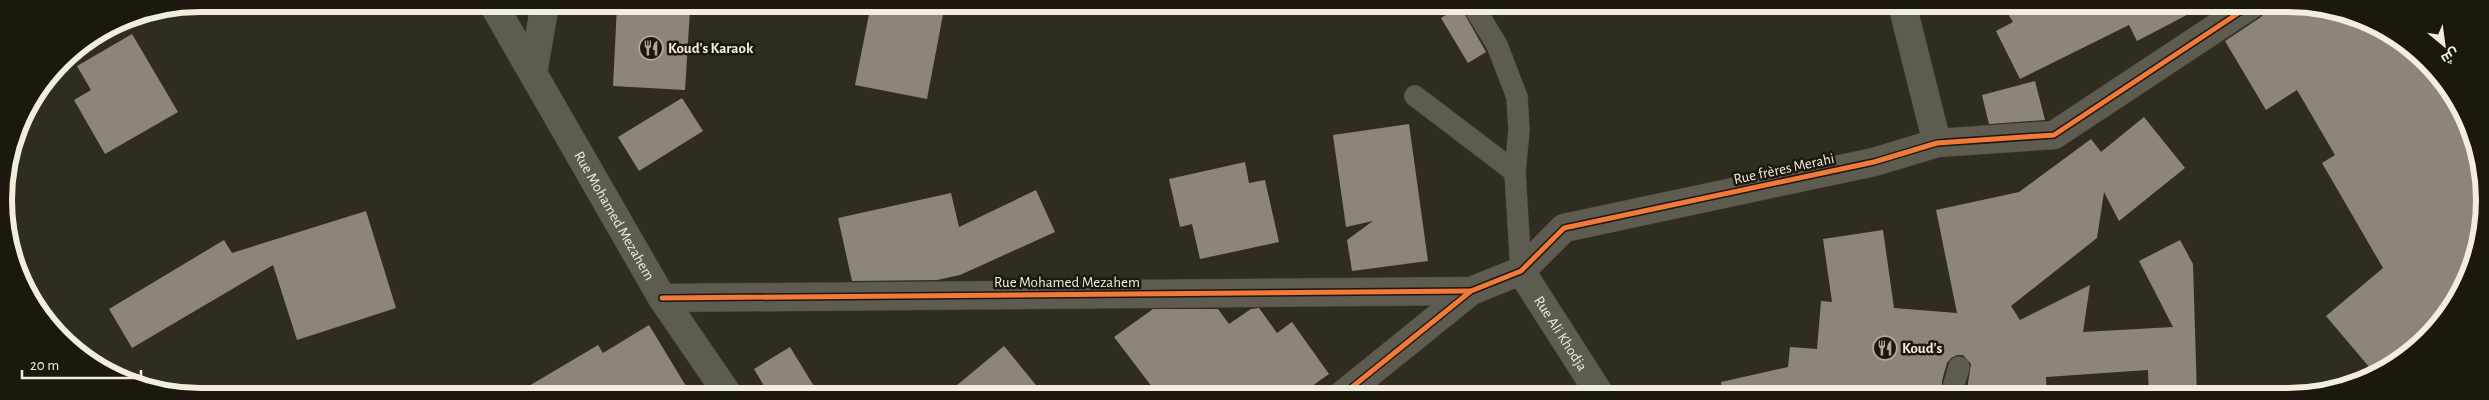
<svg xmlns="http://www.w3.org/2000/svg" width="2489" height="400" font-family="'Alegreya Sans',Cairo,sans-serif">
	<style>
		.building { fill: #8c857c }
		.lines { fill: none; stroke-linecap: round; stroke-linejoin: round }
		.service-casing { stroke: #4c473c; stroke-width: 22 }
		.minor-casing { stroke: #4c473c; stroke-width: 29 }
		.service { stroke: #5e5b51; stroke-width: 21 }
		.minor { stroke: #5e5b51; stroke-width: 28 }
		.cycleway-casing { stroke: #1c180d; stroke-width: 8 }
		.cycleway { stroke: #f17a3a; stroke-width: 5 }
		.labels { text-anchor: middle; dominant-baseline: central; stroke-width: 5; stroke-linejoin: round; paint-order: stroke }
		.poi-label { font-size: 15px; font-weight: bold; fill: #f3edde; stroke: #1c180d; text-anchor: start }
		.street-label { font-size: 15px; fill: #f3edde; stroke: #1c180d }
		.rim { fill: none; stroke: #f3edde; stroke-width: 6 }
	</style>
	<rect width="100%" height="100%" fill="#302c1f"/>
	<!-- building -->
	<g class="building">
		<path d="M 871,4 L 945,4 L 927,99 L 855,85 Z"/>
		<path d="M 2002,4 L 2223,4 L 2209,14 L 2204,6 L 2137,41 L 2129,25 L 2020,79 L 1996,31 L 2013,22 Z"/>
		<path d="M 2267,4 L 2302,4 L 2376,24 L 2398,41 L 2410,61 L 2418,57 L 2437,71 L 2476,143 L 2485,213 L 2465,287 L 2428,339 L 2375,374 L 2326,316 L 2383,268 L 2322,163 L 2335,155 L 2297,90 L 2266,110 L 2225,41 L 2261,17 L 2266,11 Z"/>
		<path d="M 617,6 L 690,10 L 685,90 L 613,86 Z"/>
		<path d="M 1460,6 L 1486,52 L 1468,63 L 1441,18 Z"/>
		<path d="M 132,34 L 178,112 L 105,154 L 74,100 L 91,90 L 77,66 Z"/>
		<path d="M 2035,81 L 2045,120 L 1989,124 L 1982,95 Z"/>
		<path d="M 682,98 L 703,131 L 639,171 L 618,137 Z"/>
		<path d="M 2144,117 L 2185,168 L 2119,221 L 2104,192 L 2097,238 L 2011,306 L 2020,320 L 2090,285 L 2083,332 L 2173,327 L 2139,261 L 2180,240 L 2193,264 L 2197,396 L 2149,396 L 2148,370 L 2046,377 L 2047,396 L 1966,396 L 1971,364 L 1963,355 L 1957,355 L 1951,358 L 1947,363 L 1942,381 L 1942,396 L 1722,396 L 1721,382 L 1788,367 L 1790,347 L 1817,349 L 1821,301 L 1832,302 L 1823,239 L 1883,230 L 1894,308 L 1957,313 L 1936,210 L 2019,192 L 2091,139 L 2101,152 Z"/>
		<path d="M 1409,124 L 1428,261 L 1352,271 L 1347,240 L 1373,221 L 1346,227 L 1333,135 Z"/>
		<path d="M 1245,162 L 1249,183 L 1265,180 L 1279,242 L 1200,259 L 1192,224 L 1180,227 L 1169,179 Z"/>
		<path d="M 1036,190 L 1055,232 L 960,275 L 937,280 L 852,281 L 838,218 L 951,193 L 959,227 Z"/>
		<path d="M 366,211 L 396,308 L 297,340 L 273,265 L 132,348 L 109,309 L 224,240 L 232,253 Z"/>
		<path d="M 1259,308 L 1277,333 L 1292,322 L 1329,374 L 1298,396 L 1159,396 L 1114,337 L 1153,309 L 1218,309 L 1229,324 L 1251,309 Z"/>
		<path d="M 649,325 L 692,396 L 512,396 L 598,345 L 603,353 Z"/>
		<path d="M 1004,346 L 1045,396 L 944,396 Z"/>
		<path d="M 790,347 L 820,396 L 770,396 L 754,369 Z"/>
	</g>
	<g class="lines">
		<!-- service casing -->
		<g class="service-casing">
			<g id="service">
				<path d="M 1472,4 L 1497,45 L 1517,97 L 1519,130 L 1515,172 L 1521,271"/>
				<path d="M 1415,96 L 1515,172"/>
				<path d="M 1954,396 L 1954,384 L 1959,367"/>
			</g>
		</g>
		<!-- minor casing -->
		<g class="minor-casing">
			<g id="minor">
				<path id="s1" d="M 493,4 L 662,298 L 729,396"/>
				<path d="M 1902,4 L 1937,143"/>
				<path d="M 533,73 L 545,4"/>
				<path id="s2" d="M 1521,271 L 1601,396"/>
				<path d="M 662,298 L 1471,291"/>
				<path d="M 1341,396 L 1471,291 L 1521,271 L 1564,228 L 1874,162 L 1937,143 L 2054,135 L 2252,4"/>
			</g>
		</g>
		<!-- service -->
		<use href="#service" class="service"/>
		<!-- minor -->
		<use href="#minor" class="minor"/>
		<!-- cycleway casing -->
		<g class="cycleway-casing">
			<g id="cycleway">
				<path d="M 662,298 L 1471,291"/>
				<path d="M 1341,396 L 1471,291 L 1521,271 L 1564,228 L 1874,162 L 1937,143 L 2054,135 L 2252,4"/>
			</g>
		</g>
		<!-- cycleway -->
		<use href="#cycleway" class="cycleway"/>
	</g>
	<!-- icons -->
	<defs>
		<g id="restaurant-ring" transform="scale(1.25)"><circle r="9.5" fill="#1c180d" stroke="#afa99b" stroke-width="1.5"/><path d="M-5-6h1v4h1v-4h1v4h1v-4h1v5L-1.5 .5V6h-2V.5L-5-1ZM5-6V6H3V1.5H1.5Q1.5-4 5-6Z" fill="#afa99b"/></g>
	</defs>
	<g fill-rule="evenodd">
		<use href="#restaurant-ring" x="651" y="48"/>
		<use href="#restaurant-ring" x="1885" y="348"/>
	</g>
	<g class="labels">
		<!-- poi labels -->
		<g class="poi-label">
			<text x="668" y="48">Koud's Karaok</text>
			<text x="1902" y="348">Koud's</text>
		</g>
		<!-- street labels -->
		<g class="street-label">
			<text transform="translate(1784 169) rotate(-12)">Rue frères Merahi</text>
			<text stroke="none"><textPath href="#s1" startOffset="244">Rue Mohamed Mezahem</textPath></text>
			<text x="1067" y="282">Rue Mohamed Mezahem</text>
			<text stroke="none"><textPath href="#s2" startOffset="74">Rue Ali Khodja</textPath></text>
		</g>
	</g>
	<!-- crop -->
	<path d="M0 0H2489V400H0ZM200 12H2288A188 188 0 0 1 2476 200V200A188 188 0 0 1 2288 388H200A188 188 0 0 1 12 200V200A188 188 0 0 1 200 12Z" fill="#1c180d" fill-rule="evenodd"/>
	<path class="rim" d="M200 12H2288A188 188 0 0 1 2476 200V200A188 188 0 0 1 2288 388H200A188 188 0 0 1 12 200V200A188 188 0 0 1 200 12Z"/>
	<!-- north arrow -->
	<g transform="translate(2444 45) rotate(151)" stroke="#1c180d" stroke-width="4" paint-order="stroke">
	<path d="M0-4L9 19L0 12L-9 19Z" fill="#f3edde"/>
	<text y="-8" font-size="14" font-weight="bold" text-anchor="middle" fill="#f3edde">ش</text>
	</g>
	<!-- scale -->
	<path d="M22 370v8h119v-8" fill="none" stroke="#f3edde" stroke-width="2.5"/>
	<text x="30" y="370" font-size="15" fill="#f3edde" stroke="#1c180d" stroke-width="4" paint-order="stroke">20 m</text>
</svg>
